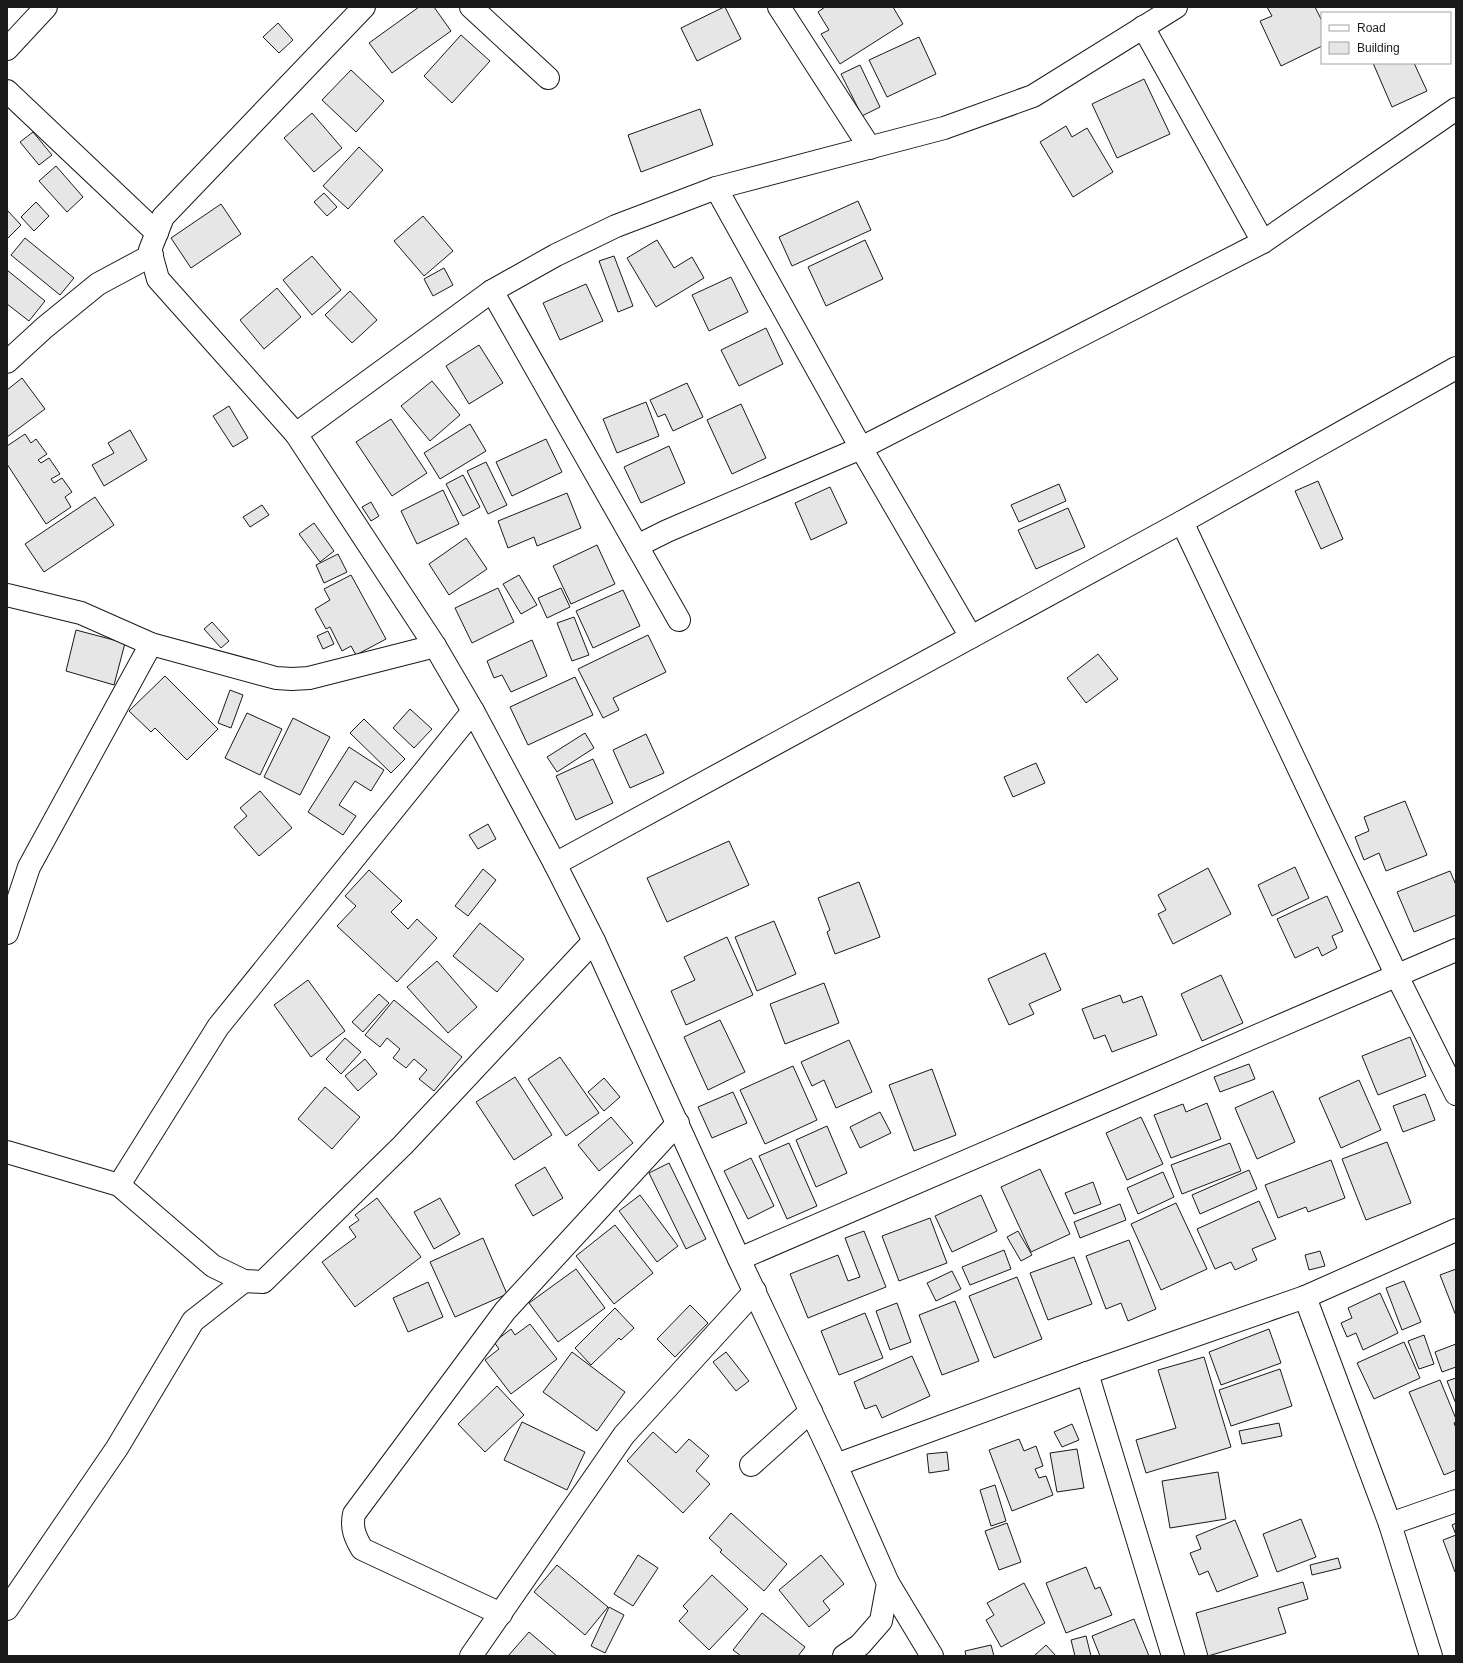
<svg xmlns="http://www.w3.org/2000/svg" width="1463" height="1663" font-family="Helvetica,sans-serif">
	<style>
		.building { fill: #e6e6e6; stroke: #1a1a1a }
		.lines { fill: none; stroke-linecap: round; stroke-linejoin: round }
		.minor-casing { stroke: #1a1a1a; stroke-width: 24 }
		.minor { stroke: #fff; stroke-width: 22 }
	</style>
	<rect width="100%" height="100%" fill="#fff"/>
	<!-- building -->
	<g class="building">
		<path d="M 419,7 L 434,7 L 451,31 L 392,73 L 369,43 Z"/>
		<path d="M 724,7 L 725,7 L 741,39 L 697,61 L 681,28 Z"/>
		<path d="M 825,7 L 893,7 L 903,24 L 840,64 L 821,34 L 829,30 L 818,12 Z"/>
		<path d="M 1267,7 L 1315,7 L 1322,21 L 1322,46 L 1281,66 L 1260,21 L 1272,16 Z"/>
		<path d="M 278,23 L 293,40 L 279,53 L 263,37 Z"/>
		<path d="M 461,35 L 490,61 L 452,103 L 424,76 Z"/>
		<path d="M 919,37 L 936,74 L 887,97 L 869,60 Z"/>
		<path d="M 1373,63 L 1414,63 L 1427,91 L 1392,107 Z"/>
		<path d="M 860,65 L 880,107 L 862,116 L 841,74 Z"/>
		<path d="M 351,70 L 384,101 L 356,132 L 322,100 Z"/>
		<path d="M 1144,79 L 1170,134 L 1117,158 L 1092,104 Z"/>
		<path d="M 700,109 L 713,145 L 641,172 L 628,135 Z"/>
		<path d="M 312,113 L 342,148 L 314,172 L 284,138 Z"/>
		<path d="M 1066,126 L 1072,137 L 1087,128 L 1113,172 L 1073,197 L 1040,142 Z"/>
		<path d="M 33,132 L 52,155 L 39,165 L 20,142 Z"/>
		<path d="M 359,147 L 383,170 L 348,209 L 323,186 Z"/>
		<path d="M 56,166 L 83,197 L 67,212 L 39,181 Z"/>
		<path d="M 324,193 L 337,207 L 327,216 L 314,202 Z"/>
		<path d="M 858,201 L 871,230 L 792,266 L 779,237 Z"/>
		<path d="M 36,202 L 49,216 L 34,231 L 21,217 Z"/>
		<path d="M 221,204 L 241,234 L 191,268 L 171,238 Z"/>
		<path d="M 7,210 L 21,225 L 7,239 Z"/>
		<path d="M 423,216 L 453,251 L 424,276 L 394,241 Z"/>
		<path d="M 25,238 L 74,278 L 60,295 L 11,255 Z"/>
		<path d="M 657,240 L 674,268 L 692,257 L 704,278 L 656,307 L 627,258 Z"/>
		<path d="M 865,240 L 883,279 L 826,306 L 808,267 Z"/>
		<path d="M 312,256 L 341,290 L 312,315 L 283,280 Z"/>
		<path d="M 614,256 L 633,306 L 618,312 L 599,261 Z"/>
		<path d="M 444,268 L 453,285 L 433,296 L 424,279 Z"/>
		<path d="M 7,270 L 45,301 L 29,321 L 7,304 Z"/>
		<path d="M 731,277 L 748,312 L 709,331 L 692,295 Z"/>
		<path d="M 586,284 L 603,321 L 560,340 L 543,303 Z"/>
		<path d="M 277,288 L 301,317 L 264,349 L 240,320 Z"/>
		<path d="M 350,291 L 377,320 L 352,343 L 325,315 Z"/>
		<path d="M 766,328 L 783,364 L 739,386 L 721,350 Z"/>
		<path d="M 479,345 L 503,383 L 469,404 L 446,366 Z"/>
		<path d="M 22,378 L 45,409 L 7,437 L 7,390 Z"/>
		<path d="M 432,381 L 460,415 L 430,441 L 401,406 Z"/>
		<path d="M 687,383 L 703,417 L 673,431 L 665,414 L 658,417 L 650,400 Z"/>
		<path d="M 646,402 L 659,436 L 617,453 L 603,419 Z"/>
		<path d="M 741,404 L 766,458 L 732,474 L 707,420 Z"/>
		<path d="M 229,406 L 248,438 L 233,447 L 213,416 Z"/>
		<path d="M 391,419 L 427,473 L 392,496 L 356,442 Z"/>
		<path d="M 470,424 L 486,451 L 440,479 L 424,453 Z"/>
		<path d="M 130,430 L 147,460 L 104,486 L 92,465 L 114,453 L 108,443 Z"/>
		<path d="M 25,434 L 31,443 L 36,439 L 47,454 L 38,460 L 41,463 L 49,458 L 60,474 L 51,479 L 54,483 L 62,478 L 72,492 L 65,497 L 71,507 L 46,524 L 7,464 L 7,446 Z"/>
		<path d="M 546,439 L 562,472 L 512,496 L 496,462 Z"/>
		<path d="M 669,446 L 685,483 L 641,503 L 624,467 Z"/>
		<path d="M 486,462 L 507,505 L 488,514 L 467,471 Z"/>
		<path d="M 463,475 L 480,507 L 463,516 L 446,484 Z"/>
		<path d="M 1318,481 L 1343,539 L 1321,549 L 1295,491 Z"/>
		<path d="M 1059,484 L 1066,501 L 1019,522 L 1011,505 Z"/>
		<path d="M 830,487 L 847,523 L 811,540 L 795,503 Z"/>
		<path d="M 443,490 L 459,524 L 417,544 L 401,511 Z"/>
		<path d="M 567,493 L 581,528 L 537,546 L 534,537 L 508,548 L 498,521 Z"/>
		<path d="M 95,497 L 114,525 L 44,572 L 25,544 Z"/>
		<path d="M 371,502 L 379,516 L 371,521 L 362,507 Z"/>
		<path d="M 262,505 L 269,515 L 250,527 L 243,517 Z"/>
		<path d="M 1068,508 L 1085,547 L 1036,569 L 1018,530 Z"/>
		<path d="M 314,523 L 334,551 L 320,562 L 299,534 Z"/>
		<path d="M 466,538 L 487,569 L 449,595 L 429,564 Z"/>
		<path d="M 597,545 L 615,584 L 571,604 L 553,566 Z"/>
		<path d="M 338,554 L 347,572 L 324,583 L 316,565 Z"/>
		<path d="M 351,575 L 386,639 L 356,655 L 351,646 L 342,651 L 330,627 L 326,629 L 315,609 L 330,600 L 324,589 Z"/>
		<path d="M 519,575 L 537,605 L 521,614 L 503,584 Z"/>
		<path d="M 498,588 L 514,622 L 472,643 L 455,608 Z"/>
		<path d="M 561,588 L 570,607 L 547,618 L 538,598 Z"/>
		<path d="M 623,590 L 640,626 L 593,648 L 576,611 Z"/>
		<path d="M 574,617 L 589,655 L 572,661 L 557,623 Z"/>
		<path d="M 212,622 L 229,641 L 221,648 L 204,629 Z"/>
		<path d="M 76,630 L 125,643 L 114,685 L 66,671 Z"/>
		<path d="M 328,631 L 334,644 L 323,649 L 317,636 Z"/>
		<path d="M 648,635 L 666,672 L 613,698 L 619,710 L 603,718 L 578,669 Z"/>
		<path d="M 532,640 L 547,676 L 511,692 L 502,675 L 494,678 L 487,661 Z"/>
		<path d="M 1098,654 L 1118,679 L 1086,703 L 1067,678 Z"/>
		<path d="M 165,676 L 218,729 L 187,760 L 155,728 L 151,732 L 129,711 Z"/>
		<path d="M 575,677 L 593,715 L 528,745 L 510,707 Z"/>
		<path d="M 230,690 L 243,695 L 231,728 L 218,723 Z"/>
		<path d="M 410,709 L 432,729 L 414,748 L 393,728 Z"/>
		<path d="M 247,713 L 282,729 L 260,775 L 225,758 Z"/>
		<path d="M 293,718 L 330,737 L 300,795 L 264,777 Z"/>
		<path d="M 364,719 L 405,759 L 391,773 L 350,733 Z"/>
		<path d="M 585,733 L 594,748 L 557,772 L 547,757 Z"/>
		<path d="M 646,734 L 664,773 L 630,788 L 613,750 Z"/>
		<path d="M 349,747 L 384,770 L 371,791 L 355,781 L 339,805 L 356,816 L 343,835 L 308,812 Z"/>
		<path d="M 593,759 L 613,803 L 576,820 L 556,776 Z"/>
		<path d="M 1036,763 L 1045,783 L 1013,797 L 1004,777 Z"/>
		<path d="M 260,791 L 292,828 L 259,856 L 234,827 L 247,816 L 240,808 Z"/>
		<path d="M 1405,801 L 1427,855 L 1386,871 L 1379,853 L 1364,860 L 1355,837 L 1369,831 L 1364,817 Z"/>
		<path d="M 488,824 L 496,839 L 478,849 L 469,835 Z"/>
		<path d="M 729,841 L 749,885 L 667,922 L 647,878 Z"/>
		<path d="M 1295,867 L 1309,898 L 1272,916 L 1258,885 Z"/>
		<path d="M 1208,868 L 1231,914 L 1173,944 L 1158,914 L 1166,910 L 1158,895 Z"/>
		<path d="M 483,869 L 496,880 L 468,916 L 455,906 Z"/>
		<path d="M 369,870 L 402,901 L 391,912 L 408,929 L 417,919 L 437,938 L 397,982 L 337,926 L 356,906 L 345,896 Z"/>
		<path d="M 1450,871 L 1456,885 L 1456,915 L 1414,932 L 1397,892 Z"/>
		<path d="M 859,882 L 880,937 L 835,954 L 827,932 L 830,930 L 818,898 Z"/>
		<path d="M 1327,896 L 1343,931 L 1332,936 L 1337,948 L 1322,956 L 1318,947 L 1295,958 L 1277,919 Z"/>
		<path d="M 774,921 L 796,974 L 757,991 L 735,937 Z"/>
		<path d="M 480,923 L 524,959 L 497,992 L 453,956 Z"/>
		<path d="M 727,937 L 753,995 L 686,1025 L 671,991 L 695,980 L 684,957 Z"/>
		<path d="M 1045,953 L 1061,990 L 1029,1004 L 1034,1014 L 1009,1025 L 988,979 Z"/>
		<path d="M 437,961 L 477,1007 L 448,1033 L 407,987 Z"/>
		<path d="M 1221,975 L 1243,1023 L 1202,1041 L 1181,994 Z"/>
		<path d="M 308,980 L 345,1031 L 311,1057 L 274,1005 Z"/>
		<path d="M 824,983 L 839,1023 L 785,1044 L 770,1004 Z"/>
		<path d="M 379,994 L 389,1003 L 363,1032 L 352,1022 Z"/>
		<path d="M 1120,995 L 1123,1003 L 1142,996 L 1157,1035 L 1112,1052 L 1105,1035 L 1094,1039 L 1082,1009 Z"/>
		<path d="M 394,1000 L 462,1057 L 434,1091 L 419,1079 L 427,1070 L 414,1059 L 406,1068 L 393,1058 L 400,1049 L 387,1038 L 380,1047 L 365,1035 Z"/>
		<path d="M 720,1020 L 745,1072 L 708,1090 L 684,1037 Z"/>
		<path d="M 1410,1037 L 1426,1076 L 1378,1095 L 1362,1056 Z"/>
		<path d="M 345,1038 L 361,1052 L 341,1074 L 326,1059 Z"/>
		<path d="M 849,1040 L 872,1092 L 836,1108 L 824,1080 L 812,1086 L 801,1062 Z"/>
		<path d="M 560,1057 L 599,1113 L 566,1136 L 528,1079 Z"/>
		<path d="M 365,1059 L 377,1074 L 358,1091 L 345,1076 Z"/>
		<path d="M 1249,1064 L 1255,1079 L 1220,1092 L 1214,1077 Z"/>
		<path d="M 793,1066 L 817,1120 L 765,1144 L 740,1090 Z"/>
		<path d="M 932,1069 L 956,1135 L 914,1151 L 889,1085 Z"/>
		<path d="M 515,1077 L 552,1135 L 514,1160 L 476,1102 Z"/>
		<path d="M 604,1078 L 620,1097 L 604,1111 L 588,1092 Z"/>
		<path d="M 1359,1080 L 1381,1130 L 1341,1148 L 1319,1098 Z"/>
		<path d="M 325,1087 L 360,1117 L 332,1149 L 298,1119 Z"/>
		<path d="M 1273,1091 L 1295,1142 L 1257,1159 L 1235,1108 Z"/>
		<path d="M 733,1092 L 747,1123 L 712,1138 L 698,1107 Z"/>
		<path d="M 1425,1094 L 1435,1120 L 1403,1132 L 1393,1106 Z"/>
		<path d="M 1207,1103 L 1221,1139 L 1171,1158 L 1154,1115 L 1183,1104 L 1186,1112 Z"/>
		<path d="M 880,1112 L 891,1133 L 860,1148 L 850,1127 Z"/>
		<path d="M 611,1117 L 633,1143 L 599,1171 L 578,1145 Z"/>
		<path d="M 1141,1117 L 1163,1164 L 1127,1180 L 1106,1133 Z"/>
		<path d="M 827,1126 L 847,1173 L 816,1187 L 796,1140 Z"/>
		<path d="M 1387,1142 L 1411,1203 L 1366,1220 L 1342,1159 Z"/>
		<path d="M 789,1143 L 817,1206 L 787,1219 L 759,1156 Z"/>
		<path d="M 1230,1143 L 1241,1171 L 1182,1194 L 1171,1165 Z"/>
		<path d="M 751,1158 L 774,1206 L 748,1219 L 724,1171 Z"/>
		<path d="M 1331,1160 L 1345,1198 L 1308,1212 L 1306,1207 L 1278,1218 L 1265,1185 Z"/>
		<path d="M 669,1163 L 706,1239 L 686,1249 L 649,1173 Z"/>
		<path d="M 545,1167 L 563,1198 L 533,1216 L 515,1185 Z"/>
		<path d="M 1040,1169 L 1070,1234 L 1031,1252 L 1001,1187 Z"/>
		<path d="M 1249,1170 L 1257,1189 L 1200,1214 L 1192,1195 Z"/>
		<path d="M 1163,1172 L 1174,1197 L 1138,1214 L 1127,1188 Z"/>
		<path d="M 1093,1182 L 1101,1204 L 1074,1214 L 1065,1193 Z"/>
		<path d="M 640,1195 L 678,1246 L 657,1262 L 619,1211 Z"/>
		<path d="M 981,1195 L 997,1231 L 952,1252 L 935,1216 Z"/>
		<path d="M 377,1198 L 421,1257 L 355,1307 L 322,1262 L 356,1237 L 349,1227 L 359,1220 L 355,1215 Z"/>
		<path d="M 440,1198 L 460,1234 L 434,1249 L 414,1212 Z"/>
		<path d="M 1259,1201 L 1276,1239 L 1252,1249 L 1257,1260 L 1235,1270 L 1231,1262 L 1215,1269 L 1197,1229 Z"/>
		<path d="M 1176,1203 L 1207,1269 L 1161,1290 L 1131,1224 Z"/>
		<path d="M 1120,1204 L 1126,1220 L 1080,1238 L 1074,1222 Z"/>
		<path d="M 930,1218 L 947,1263 L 899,1281 L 882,1236 Z"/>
		<path d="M 615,1225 L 653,1273 L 614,1304 L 576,1256 Z"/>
		<path d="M 864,1231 L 886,1287 L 808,1318 L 790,1274 L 838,1255 L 848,1281 L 860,1277 L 845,1238 Z"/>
		<path d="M 1018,1231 L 1032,1255 L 1021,1261 L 1007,1237 Z"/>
		<path d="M 483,1238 L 507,1294 L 455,1317 L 430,1262 Z"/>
		<path d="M 1129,1240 L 1156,1309 L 1128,1321 L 1121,1303 L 1106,1309 L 1086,1256 Z"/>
		<path d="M 1004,1250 L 1011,1269 L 970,1285 L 962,1267 Z"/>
		<path d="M 1320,1251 L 1325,1266 L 1309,1270 L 1305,1255 Z"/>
		<path d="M 1074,1257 L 1092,1304 L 1048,1320 L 1030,1273 Z"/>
		<path d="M 576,1269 L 605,1308 L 558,1342 L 529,1303 Z"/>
		<path d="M 1456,1269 L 1456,1316 L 1440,1275 Z"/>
		<path d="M 952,1271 L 961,1289 L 936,1301 L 927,1283 Z"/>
		<path d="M 1017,1277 L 1042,1339 L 994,1358 L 969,1296 Z"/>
		<path d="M 1404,1281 L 1421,1322 L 1402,1330 L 1386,1288 Z"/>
		<path d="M 428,1282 L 443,1317 L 408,1332 L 393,1298 Z"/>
		<path d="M 1380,1293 L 1398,1333 L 1363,1350 L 1356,1333 L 1347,1337 L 1341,1323 L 1352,1318 L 1348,1308 Z"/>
		<path d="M 955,1301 L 979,1361 L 942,1375 L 919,1315 Z"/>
		<path d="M 897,1303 L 911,1342 L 890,1350 L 876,1311 Z"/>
		<path d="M 690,1305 L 708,1323 L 675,1357 L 657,1339 Z"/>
		<path d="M 615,1308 L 634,1328 L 621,1340 L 619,1338 L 591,1365 L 575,1348 Z"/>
		<path d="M 865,1313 L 883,1358 L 839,1375 L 821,1331 Z"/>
		<path d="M 530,1324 L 557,1359 L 511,1394 L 485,1360 L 499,1349 L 494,1342 L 511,1329 L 515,1335 Z"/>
		<path d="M 1269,1329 L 1281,1363 L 1221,1385 L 1209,1352 Z"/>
		<path d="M 1424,1335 L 1434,1364 L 1419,1369 L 1408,1341 Z"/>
		<path d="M 1404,1342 L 1420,1378 L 1374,1399 L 1357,1363 Z"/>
		<path d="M 1456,1344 L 1456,1367 L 1442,1372 L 1435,1352 Z"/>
		<path d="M 572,1352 L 625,1392 L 597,1431 L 543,1392 Z"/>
		<path d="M 726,1352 L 749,1381 L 736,1391 L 713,1362 Z"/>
		<path d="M 912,1356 L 930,1396 L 882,1418 L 876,1405 L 865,1409 L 854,1382 Z"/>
		<path d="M 1204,1357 L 1231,1447 L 1146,1473 L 1136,1440 L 1176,1428 L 1158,1370 Z"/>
		<path d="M 1280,1369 L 1292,1406 L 1231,1426 L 1219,1390 Z"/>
		<path d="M 1456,1378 L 1456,1404 L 1447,1381 Z"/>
		<path d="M 1440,1380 L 1456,1419 L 1456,1422 L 1454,1423 L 1456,1428 L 1456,1470 L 1444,1475 L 1409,1392 Z"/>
		<path d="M 497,1386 L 524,1415 L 485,1452 L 458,1424 Z"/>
		<path d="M 522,1422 L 585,1452 L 567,1490 L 504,1460 Z"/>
		<path d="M 1279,1423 L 1282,1436 L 1242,1444 L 1239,1431 Z"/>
		<path d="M 1072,1424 L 1079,1440 L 1062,1447 L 1054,1432 Z"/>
		<path d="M 653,1432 L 676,1453 L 689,1439 L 709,1456 L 696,1471 L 710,1484 L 683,1513 L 627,1461 Z"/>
		<path d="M 1019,1439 L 1024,1451 L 1036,1446 L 1043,1466 L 1035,1469 L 1039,1478 L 1046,1476 L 1053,1495 L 1012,1511 L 989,1450 Z"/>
		<path d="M 1077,1449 L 1084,1488 L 1057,1492 L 1050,1453 Z"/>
		<path d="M 947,1452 L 949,1470 L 929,1473 L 927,1454 Z"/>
		<path d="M 1218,1472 L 1226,1519 L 1170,1528 L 1162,1481 Z"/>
		<path d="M 995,1485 L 1006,1521 L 991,1526 L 980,1490 Z"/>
		<path d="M 731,1513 L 787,1564 L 764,1591 L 720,1552 L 722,1550 L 709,1538 Z"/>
		<path d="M 1301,1519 L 1316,1557 L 1277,1572 L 1263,1534 Z"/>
		<path d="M 1235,1520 L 1258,1576 L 1217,1592 L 1208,1571 L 1199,1575 L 1190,1553 L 1201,1549 L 1196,1536 Z"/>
		<path d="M 1007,1523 L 1021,1562 L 999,1570 L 985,1531 Z"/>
		<path d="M 1456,1523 L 1456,1535 L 1452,1525 Z"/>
		<path d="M 1456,1535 L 1456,1572 L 1455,1572 L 1443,1540 Z"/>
		<path d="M 638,1555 L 658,1568 L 633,1606 L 614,1594 Z"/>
		<path d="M 821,1555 L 844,1584 L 823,1601 L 830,1610 L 809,1627 L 779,1590 Z"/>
		<path d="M 1338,1558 L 1341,1568 L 1312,1575 L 1310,1565 Z"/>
		<path d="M 557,1565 L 608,1607 L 585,1635 L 534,1592 Z"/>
		<path d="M 1086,1567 L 1095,1589 L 1100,1587 L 1112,1615 L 1066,1633 L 1046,1583 Z"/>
		<path d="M 712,1575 L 748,1609 L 709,1650 L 679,1621 L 688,1611 L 683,1606 Z"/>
		<path d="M 1303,1582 L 1308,1599 L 1278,1608 L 1286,1633 L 1208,1656 L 1196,1613 Z"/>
		<path d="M 1024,1583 L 1045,1623 L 1001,1647 L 986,1620 L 994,1615 L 987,1603 Z"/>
		<path d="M 609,1607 L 624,1615 L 605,1653 L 591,1646 Z"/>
		<path d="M 762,1613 L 805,1647 L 798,1656 L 741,1656 L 733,1650 Z"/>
		<path d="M 1134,1619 L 1149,1656 L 1100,1656 L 1092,1636 Z"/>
		<path d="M 529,1632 L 557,1656 L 508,1656 Z"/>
		<path d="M 1086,1636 L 1091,1656 L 1075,1656 L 1071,1640 Z"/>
		<path d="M 991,1645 L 994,1656 L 966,1656 L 965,1651 Z"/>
		<path d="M 1046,1645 L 1056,1656 L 1034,1656 Z"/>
	</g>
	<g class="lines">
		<!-- minor casing -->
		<g class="minor-casing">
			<g id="minor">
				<path d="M 364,7 L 163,217 L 150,250 L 158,279 L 296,434 L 435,646 L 473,711 L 555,864 L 594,941 L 739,1259 L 836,1465 L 888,1583 L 881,1621 L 860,1645 L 844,1656"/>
				<path d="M 471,7 L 548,78"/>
				<path d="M 779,7 L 870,148"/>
				<path d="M 1143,27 L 1263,242"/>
				<path d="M 7,49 L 46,7"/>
				<path d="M 7,91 L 157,233"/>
				<path d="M 716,188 L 861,448 L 971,637"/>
				<path d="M 492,291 L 679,620"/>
				<path d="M 7,362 L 44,328 L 98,284 L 152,255"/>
				<path d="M 296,434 L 492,291 L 556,255 L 616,226 L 716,188 L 944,128 L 1033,96 L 1176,7"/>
				<path d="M 1182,522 L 1397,976 L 1456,1094"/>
				<path d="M 637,546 L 667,531 L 861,448 L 1263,242 L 1456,109"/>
				<path d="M 7,595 L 81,613 L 151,644 L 276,678 L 292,679 L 309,678 L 435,646"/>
				<path d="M 555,864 L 1182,522 L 1456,368"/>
				<path d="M 7,933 L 29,867 L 151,644"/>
				<path d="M 7,1152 L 119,1185 L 213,1266 L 244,1281 L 263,1282 L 403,1145 L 594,941"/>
				<path d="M 119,1185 L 218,1027 L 473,711"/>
				<path d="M 739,1259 L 1456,950"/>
				<path d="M 1305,1297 L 1390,1524 L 1431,1656"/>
				<path d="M 1087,1373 L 1173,1656"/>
				<path d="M 751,1465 L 811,1411"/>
				<path d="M 836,1465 L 1087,1373 L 1305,1297 L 1456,1230"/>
				<path d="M 1390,1524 L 1456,1501"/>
				<path d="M 888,1583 L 932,1656"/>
				<path d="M 7,1609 L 117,1448 L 193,1321 L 244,1281"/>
				<path d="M 501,1614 L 362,1549 C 355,1537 351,1528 354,1514 L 505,1311 L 678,1123"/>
				<path d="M 471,1656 L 624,1435 L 755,1291"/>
			</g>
		</g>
		<!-- minor -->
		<use href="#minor" class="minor"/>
	</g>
	<!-- border -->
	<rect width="1463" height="1663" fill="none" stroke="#1a1a1a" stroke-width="16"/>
	<!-- legend -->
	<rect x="1321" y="12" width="130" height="52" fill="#ffffff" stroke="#a3a3a3"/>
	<rect x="1329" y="25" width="20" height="6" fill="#ffffff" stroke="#a3a3a3"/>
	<text x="1357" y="32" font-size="12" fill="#1a1a1a">Road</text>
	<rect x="1329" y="42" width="20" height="12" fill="#e6e6e6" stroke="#a3a3a3"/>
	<text x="1357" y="52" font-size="12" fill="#1a1a1a">Building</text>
</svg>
